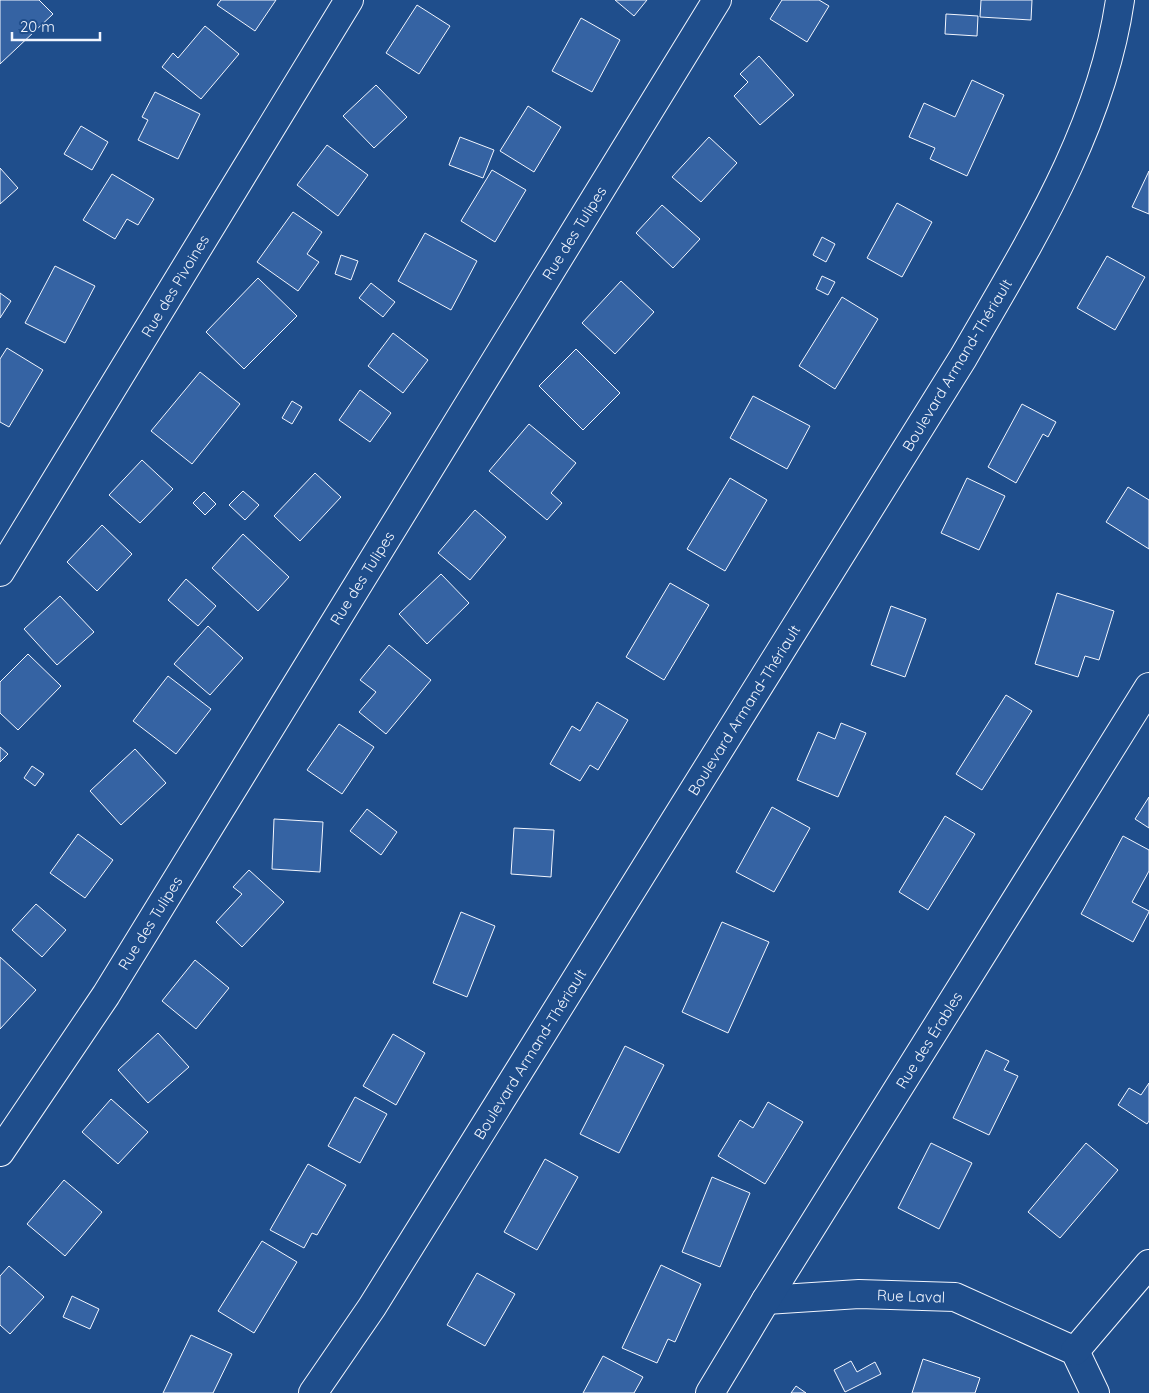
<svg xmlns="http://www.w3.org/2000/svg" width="1149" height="1393" font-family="Quicksand,sans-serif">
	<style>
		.building { fill: #3563a3; stroke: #f2f6ff }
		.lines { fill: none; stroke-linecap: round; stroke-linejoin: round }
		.minor-casing { stroke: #f2f6ff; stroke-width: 30 }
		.minor { stroke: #1f4e8c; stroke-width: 28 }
		.labels { text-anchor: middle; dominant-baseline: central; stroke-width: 4; stroke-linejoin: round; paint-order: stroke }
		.street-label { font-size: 15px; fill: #f2f6ff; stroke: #1f4e8c }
	</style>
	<rect width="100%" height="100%" fill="#1f4e8c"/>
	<!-- building -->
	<g class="building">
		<path d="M 0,0 L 39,0 L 53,14 L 0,64 Z"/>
		<path d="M 221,0 L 276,0 L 255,31 L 217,5 Z"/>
		<path d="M 615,0 L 647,0 L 634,16 Z"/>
		<path d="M 782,0 L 819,0 L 829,6 L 807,42 L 770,19 Z"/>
		<path d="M 981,0 L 1032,0 L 1031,20 L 980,17 Z"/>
		<path d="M 417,5 L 450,26 L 419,74 L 386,53 Z"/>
		<path d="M 946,14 L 978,16 L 977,36 L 945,34 Z"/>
		<path d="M 581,18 L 620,40 L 592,92 L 552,71 Z"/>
		<path d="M 205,26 L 239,54 L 201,99 L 162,67 L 173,53 L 178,58 Z"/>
		<path d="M 759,56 L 794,95 L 760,125 L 734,96 L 748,82 L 740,74 Z"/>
		<path d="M 972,80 L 1004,95 L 967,176 L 930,159 L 935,148 L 909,137 L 924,103 L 955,117 Z"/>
		<path d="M 376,85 L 407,117 L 374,148 L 343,116 Z"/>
		<path d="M 155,92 L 200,114 L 178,159 L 138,140 L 148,120 L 142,117 Z"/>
		<path d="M 528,106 L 561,127 L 534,172 L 500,151 Z"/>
		<path d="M 81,126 L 108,142 L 92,170 L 64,154 Z"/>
		<path d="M 460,137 L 494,150 L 483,178 L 449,165 Z"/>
		<path d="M 709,137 L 737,163 L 701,202 L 672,177 Z"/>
		<path d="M 327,145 L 368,175 L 338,216 L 297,185 Z"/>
		<path d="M 0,168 L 18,188 L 0,204 Z"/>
		<path d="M 492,170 L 526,190 L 495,242 L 461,221 Z"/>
		<path d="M 1149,171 L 1149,214 L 1132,207 Z"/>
		<path d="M 112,174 L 154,199 L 138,225 L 127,219 L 115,239 L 83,220 Z"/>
		<path d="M 897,203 L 932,222 L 902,277 L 867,258 Z"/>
		<path d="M 662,205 L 700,239 L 673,268 L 636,233 Z"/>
		<path d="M 293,212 L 322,232 L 307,254 L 319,262 L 298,291 L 257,262 Z"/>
		<path d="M 425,233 L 477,261 L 451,310 L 398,281 Z"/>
		<path d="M 822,237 L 835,244 L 826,262 L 813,255 Z"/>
		<path d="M 341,255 L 358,261 L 351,280 L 335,274 Z"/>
		<path d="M 1107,256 L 1145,277 L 1115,330 L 1077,308 Z"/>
		<path d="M 55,266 L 95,286 L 65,343 L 25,323 Z"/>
		<path d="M 822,276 L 835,282 L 828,295 L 816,289 Z"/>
		<path d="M 258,278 L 297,316 L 244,369 L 206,332 Z"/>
		<path d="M 621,281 L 654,312 L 615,354 L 582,323 Z"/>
		<path d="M 371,283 L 395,302 L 383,317 L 359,298 Z"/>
		<path d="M 0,293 L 11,301 L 0,318 Z"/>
		<path d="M 842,297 L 878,319 L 835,389 L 799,366 Z"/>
		<path d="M 393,333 L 428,360 L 403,393 L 368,366 Z"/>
		<path d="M 7,348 L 43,370 L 9,427 L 0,422 L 0,359 Z"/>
		<path d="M 576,349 L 620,393 L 583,430 L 539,386 Z"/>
		<path d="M 200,372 L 240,404 L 192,464 L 151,431 Z"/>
		<path d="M 360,390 L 391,413 L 370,442 L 339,420 Z"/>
		<path d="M 753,396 L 810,426 L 787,469 L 730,438 Z"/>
		<path d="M 292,401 L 302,407 L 292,424 L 282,418 Z"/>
		<path d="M 1022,404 L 1056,422 L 1048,437 L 1043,434 L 1016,483 L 988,467 Z"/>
		<path d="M 529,424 L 576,463 L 551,493 L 562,503 L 547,520 L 489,471 Z"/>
		<path d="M 142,460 L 173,489 L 140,523 L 109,495 Z"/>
		<path d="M 315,473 L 341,497 L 300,541 L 274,516 Z"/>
		<path d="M 730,478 L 767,500 L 725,571 L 687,549 Z"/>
		<path d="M 967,478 L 1005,496 L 979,550 L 941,533 Z"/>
		<path d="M 1128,487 L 1149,500 L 1149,549 L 1106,522 Z"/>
		<path d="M 243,491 L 259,505 L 245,520 L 229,505 Z"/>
		<path d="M 204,492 L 216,504 L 205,515 L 193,503 Z"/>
		<path d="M 475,510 L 506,537 L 470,580 L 438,553 Z"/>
		<path d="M 102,525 L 132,554 L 97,591 L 67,562 Z"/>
		<path d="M 243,534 L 289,577 L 258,611 L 212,568 Z"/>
		<path d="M 441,574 L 469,603 L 427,644 L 399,614 Z"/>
		<path d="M 186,579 L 216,606 L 198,626 L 168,600 Z"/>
		<path d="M 670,583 L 709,605 L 664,680 L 626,657 Z"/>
		<path d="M 1057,593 L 1114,611 L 1099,660 L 1085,656 L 1078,677 L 1035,664 Z"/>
		<path d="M 60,596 L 94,632 L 57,665 L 24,629 Z"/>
		<path d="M 891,606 L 926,619 L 905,677 L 871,665 Z"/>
		<path d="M 208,626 L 243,658 L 210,695 L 174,664 Z"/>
		<path d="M 389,645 L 431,680 L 386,734 L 359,712 L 376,692 L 360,680 Z"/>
		<path d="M 28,654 L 61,686 L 18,730 L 0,713 L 0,682 Z"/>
		<path d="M 168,676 L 211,709 L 176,754 L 133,721 Z"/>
		<path d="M 1006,695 L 1032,711 L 982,790 L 956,774 Z"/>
		<path d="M 597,702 L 628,720 L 598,770 L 590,765 L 580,781 L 550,764 L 572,726 L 580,731 Z"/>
		<path d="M 841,723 L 866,733 L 838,797 L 797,780 L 818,732 L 835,739 Z"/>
		<path d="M 339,724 L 374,747 L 342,794 L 307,770 Z"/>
		<path d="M 0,747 L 8,754 L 0,762 Z"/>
		<path d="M 135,749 L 166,783 L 121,825 L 90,791 Z"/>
		<path d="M 32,766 L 44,774 L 35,786 L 24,778 Z"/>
		<path d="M 1149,797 L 1149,828 L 1135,819 Z"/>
		<path d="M 772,807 L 810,828 L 774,892 L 736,872 Z"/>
		<path d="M 367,809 L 397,832 L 381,855 L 350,831 Z"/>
		<path d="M 945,816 L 975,834 L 928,910 L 899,892 Z"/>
		<path d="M 274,819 L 323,822 L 320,872 L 272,869 Z"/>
		<path d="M 514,828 L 554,830 L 551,877 L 511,874 Z"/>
		<path d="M 78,834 L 113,860 L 85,898 L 50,873 Z"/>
		<path d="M 1123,836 L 1149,850 L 1149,871 L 1132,902 L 1149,911 L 1149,912 L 1133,942 L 1081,914 Z"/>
		<path d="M 249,870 L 284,902 L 242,947 L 216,922 L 242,894 L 233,887 Z"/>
		<path d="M 36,904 L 66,930 L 42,957 L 12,930 Z"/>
		<path d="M 461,912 L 495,926 L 467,997 L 433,983 Z"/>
		<path d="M 722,922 L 769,942 L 728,1033 L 682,1012 Z"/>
		<path d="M 0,957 L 36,990 L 0,1029 Z"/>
		<path d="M 195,960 L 229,988 L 196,1029 L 162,1001 Z"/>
		<path d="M 158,1033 L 189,1067 L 148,1103 L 118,1070 Z"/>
		<path d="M 393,1034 L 425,1053 L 396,1105 L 363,1086 Z"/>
		<path d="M 625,1046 L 664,1065 L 619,1153 L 580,1134 Z"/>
		<path d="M 986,1050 L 1009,1061 L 1004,1070 L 1018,1076 L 989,1135 L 953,1118 Z"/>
		<path d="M 1149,1083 L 1149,1121 L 1147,1124 L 1118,1105 L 1129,1088 L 1141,1095 Z"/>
		<path d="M 355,1097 L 387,1114 L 360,1163 L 328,1146 Z"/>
		<path d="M 111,1099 L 148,1132 L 118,1164 L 82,1132 Z"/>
		<path d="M 768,1102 L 803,1122 L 765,1184 L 718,1156 L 740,1120 L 753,1128 Z"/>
		<path d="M 931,1143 L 972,1163 L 939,1229 L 898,1208 Z"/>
		<path d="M 1086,1143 L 1118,1170 L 1060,1238 L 1028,1212 Z"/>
		<path d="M 545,1159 L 578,1177 L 537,1250 L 504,1232 Z"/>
		<path d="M 308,1164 L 346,1185 L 317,1235 L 312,1233 L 304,1248 L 270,1230 Z"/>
		<path d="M 712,1177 L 750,1193 L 720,1267 L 682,1252 Z"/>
		<path d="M 64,1180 L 102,1212 L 65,1256 L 27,1224 Z"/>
		<path d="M 262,1241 L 297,1262 L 254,1333 L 218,1311 Z"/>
		<path d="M 661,1265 L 701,1284 L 675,1342 L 668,1339 L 657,1363 L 622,1348 Z"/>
		<path d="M 9,1266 L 44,1297 L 10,1334 L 0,1325 L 0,1276 Z"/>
		<path d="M 477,1273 L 515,1294 L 485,1346 L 447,1325 Z"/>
		<path d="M 72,1296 L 99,1309 L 90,1329 L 63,1317 Z"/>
		<path d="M 191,1335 L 232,1354 L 213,1393 L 163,1393 Z"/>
		<path d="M 603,1356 L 643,1377 L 634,1393 L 583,1393 Z"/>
		<path d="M 923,1359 L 980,1378 L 975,1393 L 912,1393 Z"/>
		<path d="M 851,1361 L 857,1372 L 875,1362 L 881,1374 L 845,1392 L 834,1370 Z"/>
		<path d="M 796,1386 L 806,1393 L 791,1393 Z"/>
	</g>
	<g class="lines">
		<!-- minor casing -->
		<g class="minor-casing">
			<g id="minor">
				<path d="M 0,572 L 349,0"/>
				<path d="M 0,1152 L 106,995 L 717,0"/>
				<path d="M 766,1300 L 859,1294 L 955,1297 L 1075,1351 L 1095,1393"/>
				<path d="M 1075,1351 L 1149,1264"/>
				<path d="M 313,1393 L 372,1307 L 963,358 C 1028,245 1101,131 1120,0"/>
				<path d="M 710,1393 L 766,1300 L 1149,687"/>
			</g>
		</g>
		<!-- minor -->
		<use href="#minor" class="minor"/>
	</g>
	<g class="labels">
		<!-- street labels -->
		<g class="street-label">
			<text transform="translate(574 233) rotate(-58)">Rue des Tulipes</text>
			<text transform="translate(175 286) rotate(-59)">Rue des Pivoines</text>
			<text transform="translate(957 365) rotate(-59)">Boulevard Armand-Thériault</text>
			<text transform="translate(362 578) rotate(-58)">Rue des Tulipes</text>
			<text transform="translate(744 710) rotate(-58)">Boulevard Armand-Thériault</text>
			<text transform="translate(150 923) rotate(-58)">Rue des Tulipes</text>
			<text transform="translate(929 1040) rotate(-58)">Rue des Érables</text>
			<text transform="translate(530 1054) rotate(-58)">Boulevard Armand-Thériault</text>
			<text transform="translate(911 1296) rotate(2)">Rue Laval</text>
		</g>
	</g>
	<!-- scale -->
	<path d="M12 32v8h88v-8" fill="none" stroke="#f2f6ff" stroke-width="2.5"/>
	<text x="20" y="32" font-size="15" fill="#f2f6ff" stroke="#1f4e8c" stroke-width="4" paint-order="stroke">20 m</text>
</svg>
